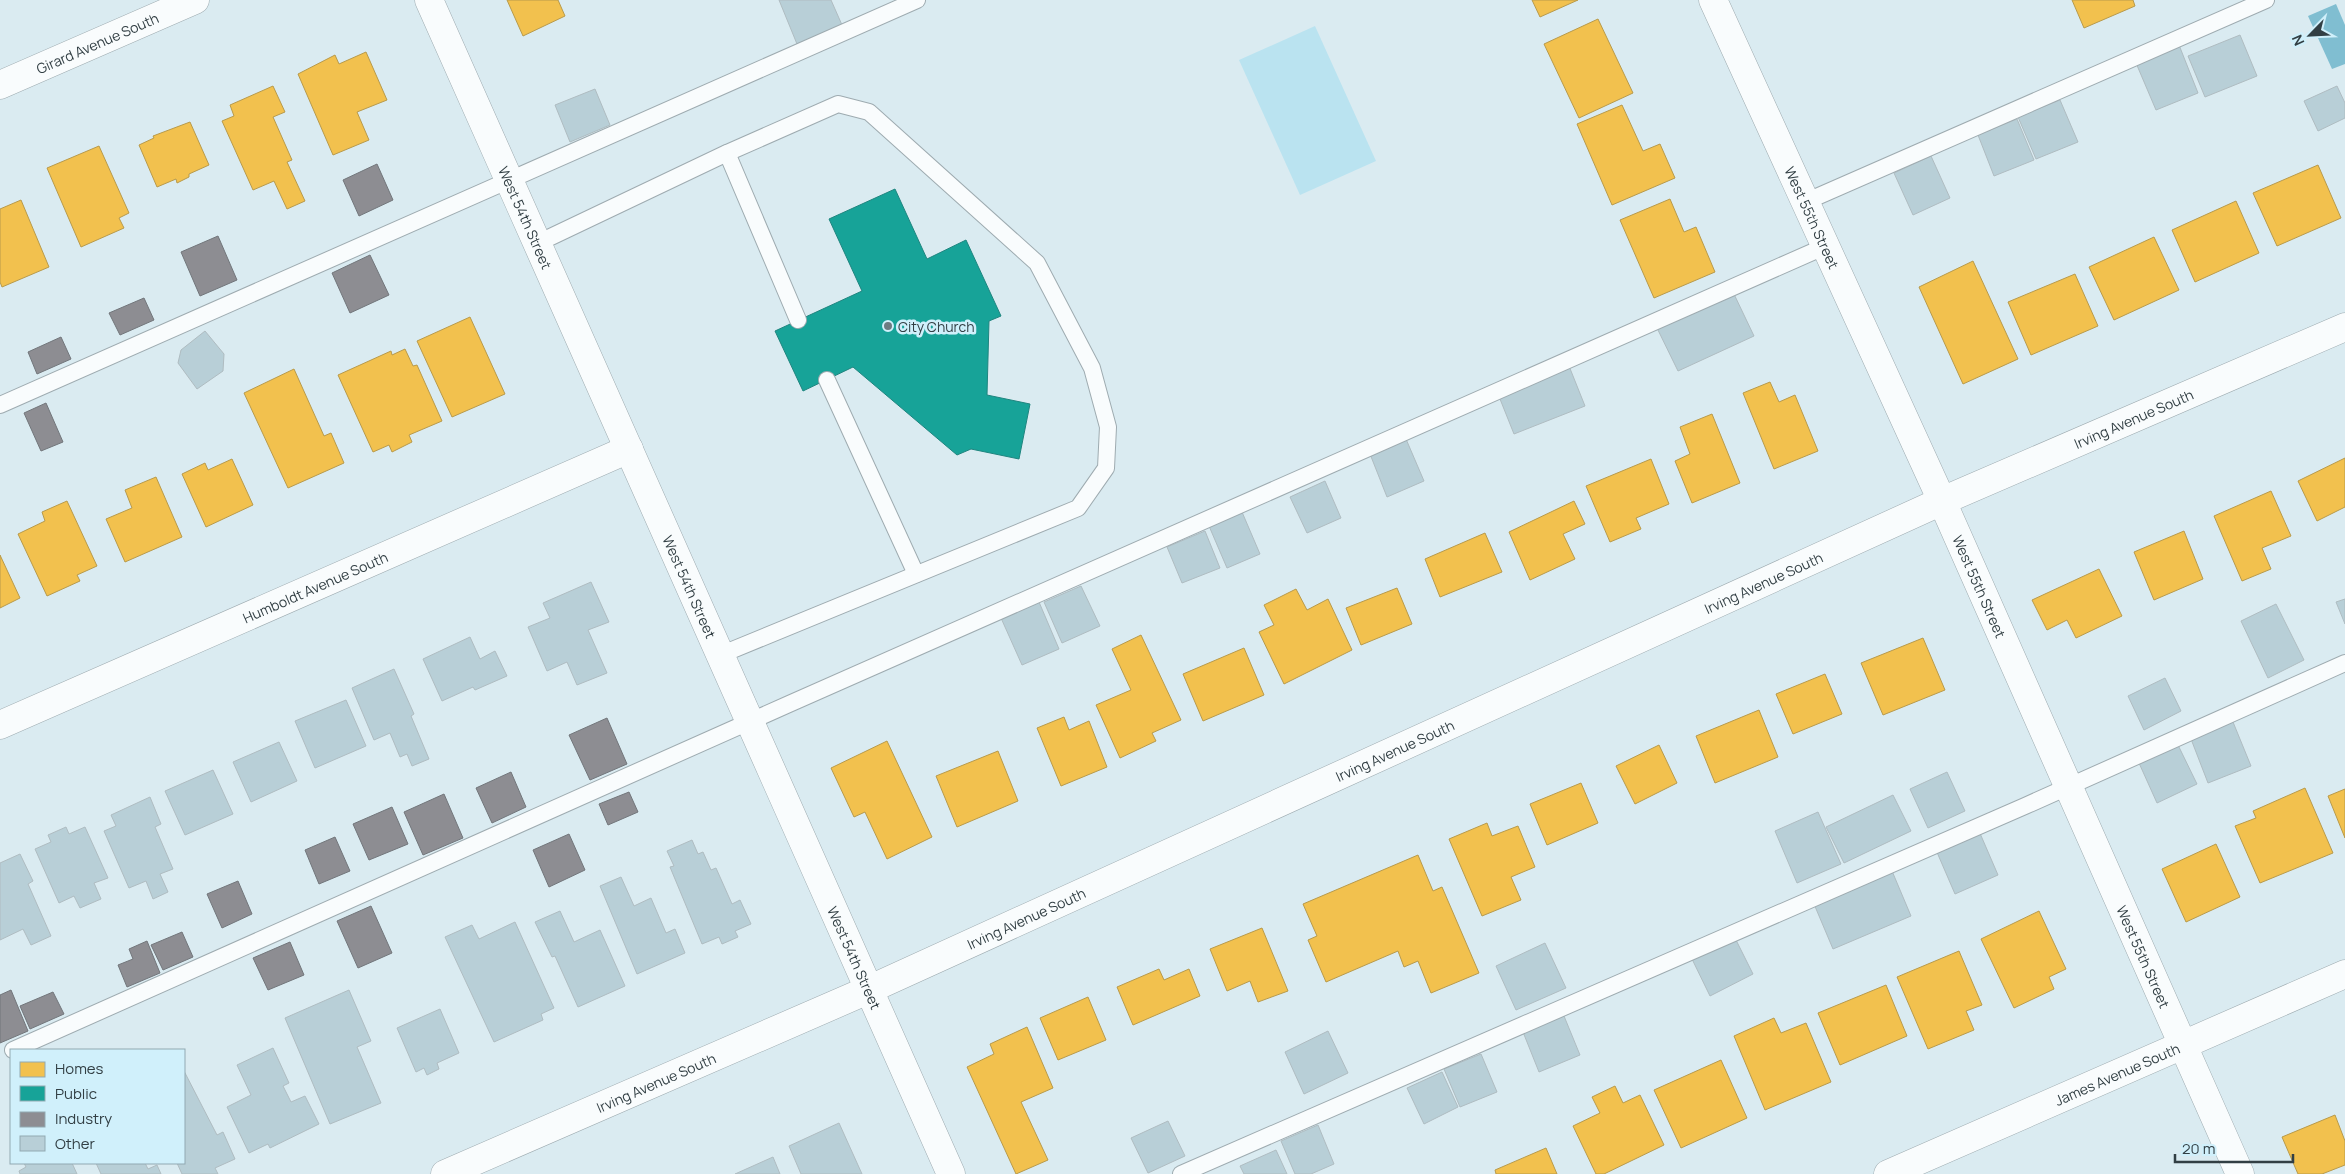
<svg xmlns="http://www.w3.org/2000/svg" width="2345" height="1174" font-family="Manrope,sans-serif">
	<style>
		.green { fill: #bae3f0 }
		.water { fill: #80bed1 }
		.homes { fill: #f2c14e; stroke: #b89a4b }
		.public { fill: #17a398; stroke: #1f857f }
		.industry { fill: #8d8d92; stroke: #72767b }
		.building { fill: #b8cfd7; stroke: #afbcc1 }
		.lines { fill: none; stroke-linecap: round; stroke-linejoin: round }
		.service-casing { stroke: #9eabb0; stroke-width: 18 }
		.minor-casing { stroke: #9eabb0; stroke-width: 29 }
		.tertiary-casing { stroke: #9eabb0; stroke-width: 29 }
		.service { stroke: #f9fcfd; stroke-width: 16 }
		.minor { stroke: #f9fcfd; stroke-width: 28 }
		.tertiary { stroke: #f9fcfd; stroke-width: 28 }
		.poi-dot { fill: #6d7b81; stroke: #d0f0fb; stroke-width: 2 }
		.labels { text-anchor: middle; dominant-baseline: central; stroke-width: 5; stroke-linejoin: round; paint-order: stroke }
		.street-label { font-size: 14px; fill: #323f44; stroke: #d0f0fb }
		.poi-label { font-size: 14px; fill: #323f44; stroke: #d0f0fb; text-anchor: start }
	</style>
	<rect width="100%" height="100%" fill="#daebf1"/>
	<!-- green -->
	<path class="green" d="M 1315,26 L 1376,161 L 1300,195 L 1239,60 Z"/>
	<!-- water -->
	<path class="water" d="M 2336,4 L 2345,25 L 2345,64 L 2332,69 L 2308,16 Z"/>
	<!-- homes -->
	<g class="homes">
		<path d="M 507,0 L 558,0 L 565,16 L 523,36 Z"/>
		<path d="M 1532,0 L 1578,0 L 1540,17 Z"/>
		<path d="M 2072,0 L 2133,0 L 2135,6 L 2084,28 Z"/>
		<path d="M 1598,19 L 1633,93 L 1579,118 L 1544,44 Z"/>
		<path d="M 366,52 L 387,100 L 357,112 L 369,140 L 333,155 L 298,74 L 335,55 L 339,64 Z"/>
		<path d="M 273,86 L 285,112 L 273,117 L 292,160 L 287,162 L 305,201 L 287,209 L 274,181 L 253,190 L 222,121 L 234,116 L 230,105 Z"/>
		<path d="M 1622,105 L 1643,151 L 1660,144 L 1675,178 L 1612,205 L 1577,124 Z"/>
		<path d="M 190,122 L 209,165 L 189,174 L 189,177 L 177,183 L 176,179 L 157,187 L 139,145 L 154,138 L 153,136 Z"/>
		<path d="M 99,146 L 129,213 L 119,218 L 124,228 L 81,247 L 47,168 Z"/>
		<path d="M 2318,165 L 2341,218 L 2277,246 L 2253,193 Z"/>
		<path d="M 1670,199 L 1684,232 L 1696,227 L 1715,272 L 1654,298 L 1620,220 Z"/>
		<path d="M 21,200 L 49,267 L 2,287 L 0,282 L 0,209 Z"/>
		<path d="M 2236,201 L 2259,253 L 2195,282 L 2172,230 Z"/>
		<path d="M 2154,237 L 2179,290 L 2114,320 L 2089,267 Z"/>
		<path d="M 1973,261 L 2018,359 L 1963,384 L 1919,287 Z"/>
		<path d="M 2075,274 L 2098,326 L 2031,355 L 2008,302 Z"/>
		<path d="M 470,317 L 505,394 L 452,417 L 417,341 Z"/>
		<path d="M 405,349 L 413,366 L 417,365 L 442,421 L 409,435 L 412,442 L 392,452 L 389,445 L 373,452 L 338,375 L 391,351 L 392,355 Z"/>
		<path d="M 294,369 L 324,436 L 331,433 L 344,463 L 288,488 L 244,393 Z"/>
		<path d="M 1770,382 L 1779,402 L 1795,395 L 1818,451 L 1774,469 L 1743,393 Z"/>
		<path d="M 1712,414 L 1740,483 L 1692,503 L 1675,461 L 1690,454 L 1680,427 Z"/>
		<path d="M 2345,458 L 2345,507 L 2317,521 L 2298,481 Z"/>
		<path d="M 232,459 L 253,505 L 206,527 L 182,474 L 205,463 L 208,470 Z"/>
		<path d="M 1651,459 L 1669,504 L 1636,518 L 1641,529 L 1610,542 L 1586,486 Z"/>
		<path d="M 156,477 L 182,537 L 125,562 L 106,519 L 132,508 L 125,490 Z"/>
		<path d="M 2271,491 L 2291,536 L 2262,548 L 2271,569 L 2242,581 L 2214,516 Z"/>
		<path d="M 67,501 L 97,566 L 77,575 L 80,581 L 47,596 L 18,534 L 45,521 L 42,512 Z"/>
		<path d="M 1574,501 L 1585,524 L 1563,534 L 1575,559 L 1530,580 L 1509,532 Z"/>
		<path d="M 2184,531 L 2203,579 L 2154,600 L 2134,552 Z"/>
		<path d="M 1485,533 L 1502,572 L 1440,597 L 1425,559 Z"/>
		<path d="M 0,555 L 20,598 L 0,608 Z"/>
		<path d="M 2099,569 L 2122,616 L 2076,638 L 2067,620 L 2047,630 L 2032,600 Z"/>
		<path d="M 1397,588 L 1412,624 L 1361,645 L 1346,608 Z"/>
		<path d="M 1296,589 L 1307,610 L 1328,599 L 1352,650 L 1284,684 L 1259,632 L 1274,625 L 1264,605 Z"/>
		<path d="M 1141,635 L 1181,720 L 1152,733 L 1156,741 L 1120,758 L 1096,705 L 1131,690 L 1112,649 Z"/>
		<path d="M 1923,638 L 1945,690 L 1883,715 L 1861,663 Z"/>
		<path d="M 1244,648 L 1264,695 L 1203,721 L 1183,674 Z"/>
		<path d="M 1825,674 L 1842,714 L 1793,734 L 1776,694 Z"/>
		<path d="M 1759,710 L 1778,757 L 1715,783 L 1696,736 Z"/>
		<path d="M 1064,717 L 1069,730 L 1089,721 L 1107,767 L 1061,786 L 1037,728 Z"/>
		<path d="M 887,741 L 932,837 L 887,859 L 865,812 L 854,817 L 831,768 Z"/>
		<path d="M 1659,745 L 1677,783 L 1635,804 L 1616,766 Z"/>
		<path d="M 998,751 L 1018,801 L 957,827 L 936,776 Z"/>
		<path d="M 1581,783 L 1598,823 L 1547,845 L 1530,804 Z"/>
		<path d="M 2305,788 L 2333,853 L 2260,883 L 2235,826 L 2256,818 L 2253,811 Z"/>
		<path d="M 2345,789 L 2345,838 L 2328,796 Z"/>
		<path d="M 1487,823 L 1492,836 L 1518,826 L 1535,867 L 1511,877 L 1521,900 L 1482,916 L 1449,839 Z"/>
		<path d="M 2216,844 L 2240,897 L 2186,922 L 2162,869 Z"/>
		<path d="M 1418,855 L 1433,891 L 1442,887 L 1479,973 L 1431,993 L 1418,961 L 1404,967 L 1398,951 L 1326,982 L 1308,940 L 1317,936 L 1303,904 Z"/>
		<path d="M 2039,911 L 2066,969 L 2049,977 L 2054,989 L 2014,1008 L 1981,939 Z"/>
		<path d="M 1262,928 L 1288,991 L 1258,1002 L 1250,981 L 1227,991 L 1210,949 Z"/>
		<path d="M 1959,951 L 1982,1005 L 1966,1011 L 1974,1030 L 1928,1049 L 1897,977 Z"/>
		<path d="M 1159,969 L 1164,980 L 1189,969 L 1200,996 L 1133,1025 L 1117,987 Z"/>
		<path d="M 1886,985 L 1907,1036 L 1840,1065 L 1818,1013 Z"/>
		<path d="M 1088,997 L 1106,1040 L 1058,1060 L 1040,1018 Z"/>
		<path d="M 1774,1018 L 1781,1033 L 1806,1023 L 1831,1082 L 1765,1110 L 1734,1036 Z"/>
		<path d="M 1027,1027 L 1053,1088 L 1021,1102 L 1048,1160 L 1016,1174 L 967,1067 L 994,1054 L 990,1044 Z"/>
		<path d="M 1721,1060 L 1747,1118 L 1681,1148 L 1654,1090 Z"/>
		<path d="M 1615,1086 L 1623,1103 L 1640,1095 L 1664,1145 L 1604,1174 L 1596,1174 L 1573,1126 L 1600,1113 L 1592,1097 Z"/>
		<path d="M 2335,1115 L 2345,1141 L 2345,1165 L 2322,1174 L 2298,1174 L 2282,1137 Z"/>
		<path d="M 1546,1148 L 1557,1174 L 1496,1174 L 1495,1170 Z"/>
	</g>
	<!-- public -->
	<path class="public" d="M 895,189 L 927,259 L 966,240 L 1001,316 L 989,321 L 987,395 L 1030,404 L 1019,459 L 971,449 L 957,455 L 853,367 L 803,391 L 775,331 L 862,291 L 829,219 Z"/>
	<!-- industry -->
	<g class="industry">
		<path d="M 377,164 L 393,200 L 359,216 L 343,180 Z"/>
		<path d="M 218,236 L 237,280 L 200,296 L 181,252 Z"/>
		<path d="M 370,255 L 389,295 L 350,313 L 332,273 Z"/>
		<path d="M 144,298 L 154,320 L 120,335 L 109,313 Z"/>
		<path d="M 61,337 L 71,359 L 37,374 L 28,352 Z"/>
		<path d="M 46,403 L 63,442 L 41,451 L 24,413 Z"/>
		<path d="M 607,718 L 627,764 L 590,780 L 569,735 Z"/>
		<path d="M 511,772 L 526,807 L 492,823 L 476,788 Z"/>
		<path d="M 629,792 L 638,812 L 608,825 L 599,804 Z"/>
		<path d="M 444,794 L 463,838 L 423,855 L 404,812 Z"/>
		<path d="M 392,807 L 408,844 L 369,860 L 353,824 Z"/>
		<path d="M 569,834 L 585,870 L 549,887 L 533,850 Z"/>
		<path d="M 335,837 L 350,871 L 319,884 L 305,850 Z"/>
		<path d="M 238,881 L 252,914 L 222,928 L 207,894 Z"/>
		<path d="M 371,906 L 392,953 L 358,968 L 337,921 Z"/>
		<path d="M 182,932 L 193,957 L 163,970 L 151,945 Z"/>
		<path d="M 147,941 L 160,973 L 127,987 L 118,965 L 133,959 L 129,949 Z"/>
		<path d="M 290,942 L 304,975 L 268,990 L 253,958 Z"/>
		<path d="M 11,990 L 28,1031 L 0,1043 L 0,995 Z"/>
		<path d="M 53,992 L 64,1014 L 30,1029 L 20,1006 Z"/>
	</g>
	<!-- building -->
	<g class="building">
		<path d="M 779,0 L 831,0 L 842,25 L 797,44 Z"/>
		<path d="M 2240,35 L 2257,76 L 2205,97 L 2188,56 Z"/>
		<path d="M 2179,45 L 2198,93 L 2156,110 L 2136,63 Z"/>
		<path d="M 2337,86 L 2345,103 L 2345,118 L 2318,131 L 2304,101 Z"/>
		<path d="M 595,89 L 610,125 L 570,142 L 555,105 Z"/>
		<path d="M 2060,100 L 2078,142 L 2036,159 L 2018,117 Z"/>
		<path d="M 2017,119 L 2034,160 L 1994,176 L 1978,135 Z"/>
		<path d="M 1931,156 L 1950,198 L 1913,215 L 1894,173 Z"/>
		<path d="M 1733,292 L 1754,336 L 1678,371 L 1657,328 Z"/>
		<path d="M 205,331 L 224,354 L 223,371 L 197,389 L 178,363 L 181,350 Z"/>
		<path d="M 1569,366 L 1585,406 L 1514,434 L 1498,394 Z"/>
		<path d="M 1406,439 L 1424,481 L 1387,497 L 1370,454 Z"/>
		<path d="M 1325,481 L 1341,518 L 1307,533 L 1290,497 Z"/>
		<path d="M 1242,512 L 1260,554 L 1227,568 L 1209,526 Z"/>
		<path d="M 1205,531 L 1220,568 L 1182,583 L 1167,547 Z"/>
		<path d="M 591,582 L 609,622 L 588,630 L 607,673 L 577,685 L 567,662 L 547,671 L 528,627 L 550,618 L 543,603 Z"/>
		<path d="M 1081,586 L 1100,626 L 1062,643 L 1044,602 Z"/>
		<path d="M 2345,599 L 2345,624 L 2336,602 Z"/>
		<path d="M 1039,602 L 1059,649 L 1022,665 L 1001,618 Z"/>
		<path d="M 2276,604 L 2304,660 L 2268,678 L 2241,621 Z"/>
		<path d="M 470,637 L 480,659 L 495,651 L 507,676 L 475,690 L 473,687 L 442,701 L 423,659 Z"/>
		<path d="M 394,669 L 414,714 L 411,716 L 429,759 L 412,766 L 407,754 L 400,757 L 390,733 L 374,740 L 352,688 Z"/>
		<path d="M 2165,678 L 2181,711 L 2144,730 L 2128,696 Z"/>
		<path d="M 346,700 L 366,746 L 315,768 L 295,721 Z"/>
		<path d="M 2233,722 L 2251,766 L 2208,783 L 2191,739 Z"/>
		<path d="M 279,742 L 297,781 L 251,802 L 233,762 Z"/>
		<path d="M 2178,745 L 2197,784 L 2157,803 L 2139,763 Z"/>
		<path d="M 213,770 L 233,814 L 185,835 L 165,791 Z"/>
		<path d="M 1947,772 L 1965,811 L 1928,828 L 1910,789 Z"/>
		<path d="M 1893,795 L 1911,831 L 1844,863 L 1826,827 Z"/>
		<path d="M 150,797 L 161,824 L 155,827 L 173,869 L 160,874 L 168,892 L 153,899 L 146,881 L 129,888 L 104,831 L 116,826 L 111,815 Z"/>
		<path d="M 1818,812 L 1841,864 L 1797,883 L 1775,831 Z"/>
		<path d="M 66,827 L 69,834 L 85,827 L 108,878 L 94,883 L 101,899 L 80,908 L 74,896 L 59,903 L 35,849 L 51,842 L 48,835 Z"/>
		<path d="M 1979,831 L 1998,875 L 1955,894 L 1936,850 Z"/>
		<path d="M 692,840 L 698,854 L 703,852 L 711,870 L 716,868 L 732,904 L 740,900 L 751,924 L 735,931 L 738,937 L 722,944 L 719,937 L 702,944 L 670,867 L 674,866 L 667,851 Z"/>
		<path d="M 20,854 L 33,881 L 28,884 L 51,936 L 31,945 L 23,929 L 0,940 L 0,863 Z"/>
		<path d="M 1892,871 L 1911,916 L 1833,949 L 1814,904 Z"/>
		<path d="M 621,877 L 634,906 L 651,898 L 666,933 L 675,929 L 685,953 L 637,974 L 600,886 Z"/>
		<path d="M 560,911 L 574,942 L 600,930 L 625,986 L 578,1007 L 555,956 L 552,957 L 535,922 Z"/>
		<path d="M 515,922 L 554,1008 L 541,1014 L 543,1020 L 494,1042 L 445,937 L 472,925 L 479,939 Z"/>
		<path d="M 1735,938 L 1753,974 L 1710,996 L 1692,959 Z"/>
		<path d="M 1545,943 L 1566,988 L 1516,1010 L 1496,966 Z"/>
		<path d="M 349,990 L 371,1041 L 357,1047 L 381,1103 L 330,1124 L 285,1018 Z"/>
		<path d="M 440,1009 L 459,1053 L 437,1063 L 439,1069 L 427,1075 L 424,1068 L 416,1072 L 397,1028 Z"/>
		<path d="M 1564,1016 L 1580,1055 L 1539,1072 L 1523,1032 Z"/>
		<path d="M 1328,1031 L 1348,1073 L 1304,1094 L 1285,1052 Z"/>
		<path d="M 273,1048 L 289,1083 L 283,1086 L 291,1102 L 305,1096 L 319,1124 L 270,1148 L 268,1144 L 249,1153 L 227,1107 L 251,1095 L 237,1065 Z"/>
		<path d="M 1481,1054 L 1497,1092 L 1460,1107 L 1444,1069 Z"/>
		<path d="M 184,1071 L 217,1135 L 223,1132 L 235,1159 L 215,1168 L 218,1174 L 182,1174 L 177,1163 L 184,1163 Z"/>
		<path d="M 1442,1072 L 1458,1107 L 1424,1124 L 1407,1088 Z"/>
		<path d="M 1168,1121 L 1185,1156 L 1148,1173 L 1131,1138 Z"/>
		<path d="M 839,1123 L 862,1174 L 801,1174 L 789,1146 Z"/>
		<path d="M 1318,1125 L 1334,1164 L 1311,1174 L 1295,1174 L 1281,1141 Z"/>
		<path d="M 1276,1150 L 1287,1174 L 1244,1174 L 1240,1166 Z"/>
		<path d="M 773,1157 L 780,1174 L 735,1174 Z"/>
		<path d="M 24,1163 L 72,1163 L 77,1174 L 20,1174 L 19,1171 L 26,1167 Z"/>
		<path d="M 96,1163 L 145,1163 L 148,1169 L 157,1165 L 161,1174 L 101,1174 Z"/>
	</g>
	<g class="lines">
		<!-- service casing -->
		<g class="service-casing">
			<g id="service">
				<path d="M 727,153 L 798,320"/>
				<path d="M 1805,202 L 2266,0"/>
				<path d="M 538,243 L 727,153 L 838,104 L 869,112 L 1037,263 L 1092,368 L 1108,427 L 1106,468 L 1078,508 L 720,655"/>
				<path d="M 827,380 L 916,574"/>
				<path d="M 0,405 L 917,0"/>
				<path d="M 13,1050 L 789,704 L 1826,246"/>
				<path d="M 1181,1174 L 2025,806 L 2345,663"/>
			</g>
		</g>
		<!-- minor casing -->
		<g class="minor-casing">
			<g id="minor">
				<path id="s1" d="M 1713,0 L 1942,501 L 2240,1174"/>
				<path id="s2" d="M 0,85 L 195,0"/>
				<path id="s3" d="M 0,725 L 629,449"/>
				<path id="s4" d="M 445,1174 L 868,990 L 1942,501 L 2345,327"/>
				<path id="s5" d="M 1888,1174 L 2345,974"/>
			</g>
		</g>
		<!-- tertiary casing -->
		<g class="tertiary-casing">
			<g id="tertiary">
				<path id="s6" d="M 429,0 L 951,1174"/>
			</g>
		</g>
		<!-- service -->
		<use href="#service" class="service"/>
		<!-- minor -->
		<use href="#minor" class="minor"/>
		<!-- tertiary -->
		<use href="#tertiary" class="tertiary"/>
	</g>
	<!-- markers -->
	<circle class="poi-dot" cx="888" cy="326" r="5"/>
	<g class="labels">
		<!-- street labels -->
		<g class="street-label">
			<text stroke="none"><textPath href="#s2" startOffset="106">Girard Avenue South</textPath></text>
			<text stroke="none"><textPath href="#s6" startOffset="238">West 54th Street</textPath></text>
			<text stroke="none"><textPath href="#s1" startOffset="239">West 55th Street</textPath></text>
			<text stroke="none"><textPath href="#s4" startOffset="1850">Irving Avenue South</textPath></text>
			<text stroke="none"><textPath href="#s4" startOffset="1445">Irving Avenue South</textPath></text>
			<text stroke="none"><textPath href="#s1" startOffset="644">West 55th Street</textPath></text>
			<text stroke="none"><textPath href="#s3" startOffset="344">Humboldt Avenue South</textPath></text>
			<text stroke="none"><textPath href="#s6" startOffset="642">West 54th Street</textPath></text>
			<text stroke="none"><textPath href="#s4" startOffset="1040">Irving Avenue South</textPath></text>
			<text stroke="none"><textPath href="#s4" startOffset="635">Irving Avenue South</textPath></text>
			<text stroke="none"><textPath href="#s1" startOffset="1049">West 55th Street</textPath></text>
			<text stroke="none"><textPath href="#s6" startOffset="1048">West 54th Street</textPath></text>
			<text stroke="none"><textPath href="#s5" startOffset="250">James Avenue South</textPath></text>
			<text stroke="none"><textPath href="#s4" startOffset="230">Irving Avenue South</textPath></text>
		</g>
		<!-- poi labels -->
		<g class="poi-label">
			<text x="898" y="326">City Church</text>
		</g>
	</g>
	<!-- legend -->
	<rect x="10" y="1049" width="175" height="115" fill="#d0f0fb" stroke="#91a9b2"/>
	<rect x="20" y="1062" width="25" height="15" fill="#f2c14e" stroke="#91a9b2"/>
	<text x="55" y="1074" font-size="15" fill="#323f44">Homes</text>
	<rect x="20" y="1086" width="25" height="15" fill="#17a398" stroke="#91a9b2"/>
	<text x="55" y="1099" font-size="15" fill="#323f44">Public</text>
	<rect x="20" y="1112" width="25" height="15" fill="#8d8d92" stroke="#91a9b2"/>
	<text x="55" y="1124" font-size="15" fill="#323f44">Industry</text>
	<rect x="20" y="1136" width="25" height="15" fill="#b8cfd7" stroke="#91a9b2"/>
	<text x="55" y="1149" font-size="15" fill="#323f44">Other</text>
	<!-- north arrow -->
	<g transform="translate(2310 35) rotate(246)" stroke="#d0f0fb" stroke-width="4" paint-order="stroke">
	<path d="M0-4L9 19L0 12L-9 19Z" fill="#323f44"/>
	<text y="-8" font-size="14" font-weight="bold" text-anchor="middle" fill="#323f44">N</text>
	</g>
	<!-- scale -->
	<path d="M2175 1154v8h118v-8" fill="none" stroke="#323f44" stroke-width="2.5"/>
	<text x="2182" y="1154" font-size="15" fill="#323f44" stroke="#d0f0fb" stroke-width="4" paint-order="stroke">20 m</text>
</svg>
